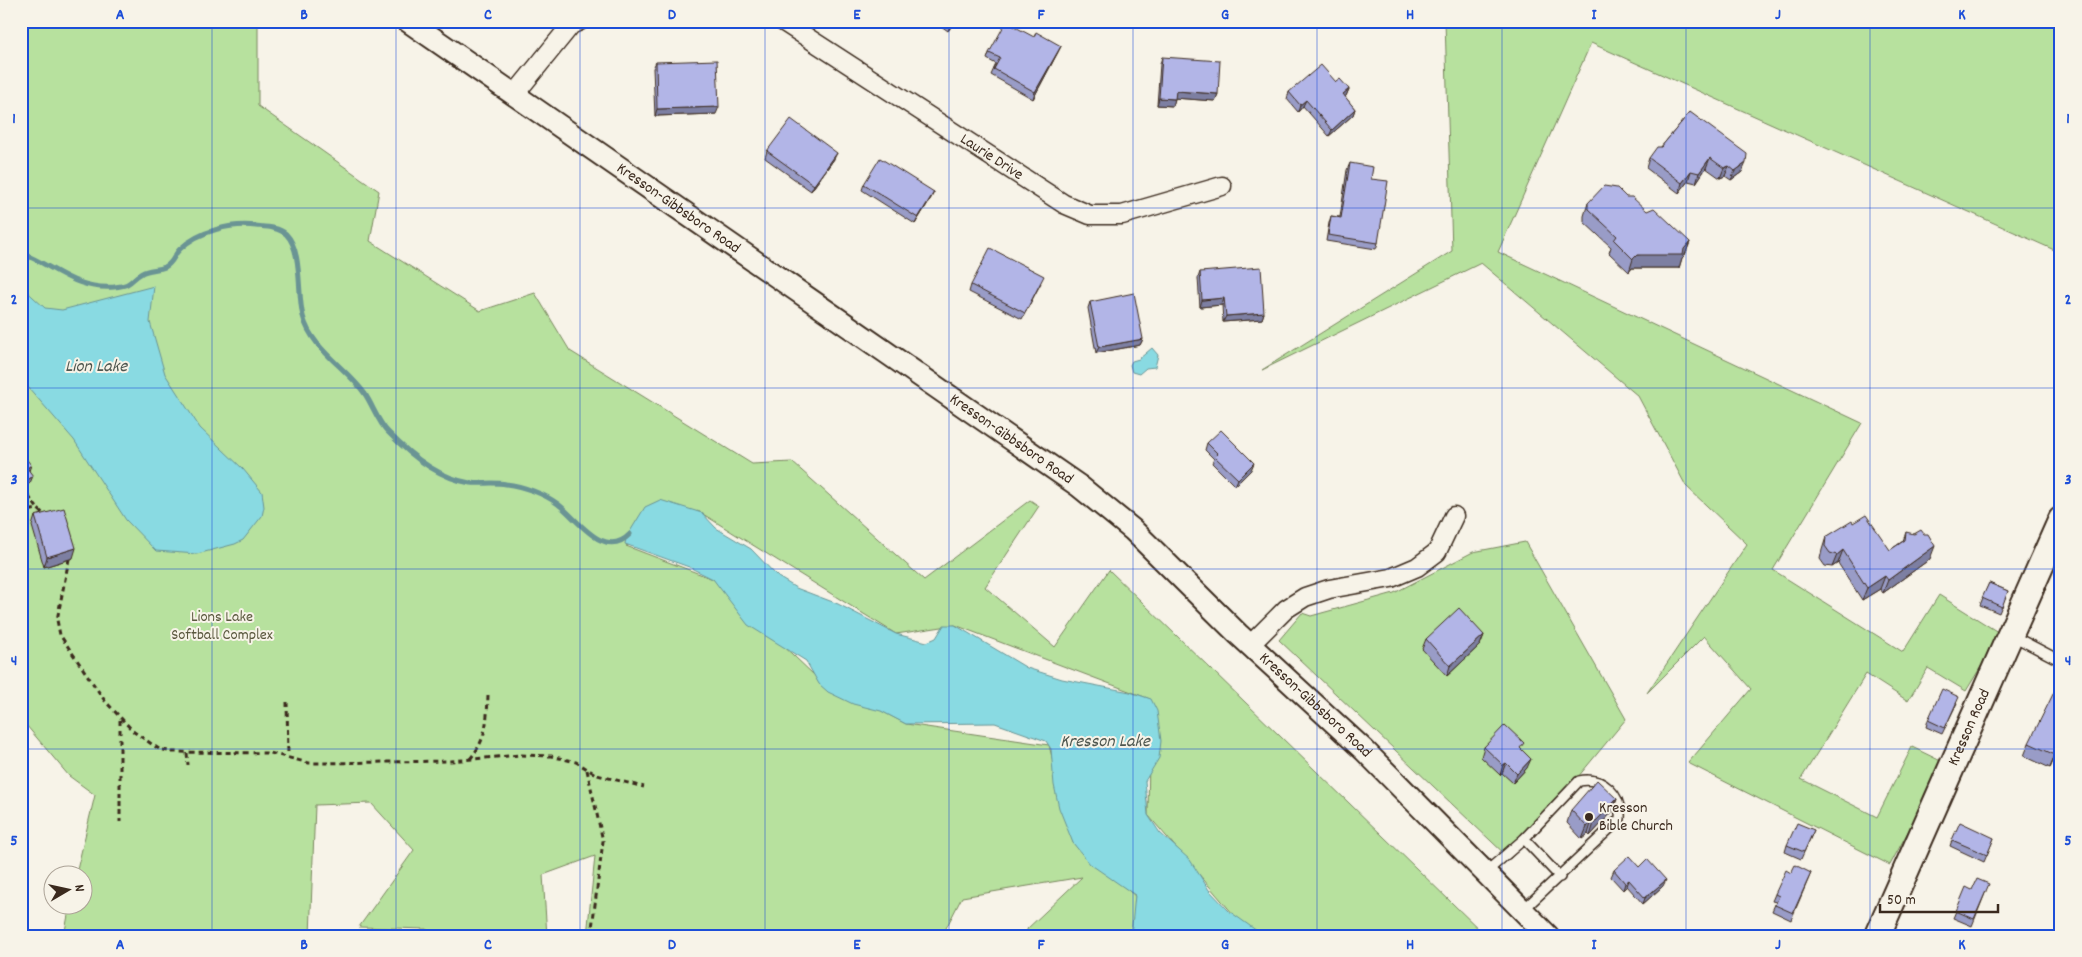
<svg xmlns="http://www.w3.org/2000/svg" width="2082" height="957" font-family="Dekko,sans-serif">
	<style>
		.green { fill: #b7e19e; stroke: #79865e }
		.water { fill: #89dae2; stroke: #6a9494 }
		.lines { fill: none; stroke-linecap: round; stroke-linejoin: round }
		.stream { stroke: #6a9494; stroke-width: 5 }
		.service-casing { stroke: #3b2a1e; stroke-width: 12 }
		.minor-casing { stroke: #3b2a1e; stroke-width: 21 }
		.tertiary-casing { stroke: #3b2a1e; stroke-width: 25 }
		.secondary-casing { stroke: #3b2a1e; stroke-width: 29 }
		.path { stroke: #3b2a1e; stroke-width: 3; stroke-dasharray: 5 4; stroke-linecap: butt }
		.service { stroke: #f7f3e8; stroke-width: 9 }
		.minor { stroke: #f7f3e8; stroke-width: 18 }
		.tertiary { stroke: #f7f3e8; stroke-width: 21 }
		.secondary { stroke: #f7f3e8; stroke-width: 25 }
		.wall { fill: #999cc7; stroke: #3b2a1e }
		.shaded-wall { fill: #7d7fa2; stroke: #3b2a1e }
		.building { fill: #b2b5e7; stroke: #3b2a1e }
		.grid { fill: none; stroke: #1d4ed8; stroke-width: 1; stroke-opacity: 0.55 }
		.poi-dot { fill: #3b2a1e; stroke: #f7f3e8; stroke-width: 2 }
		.labels { text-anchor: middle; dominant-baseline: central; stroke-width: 4; stroke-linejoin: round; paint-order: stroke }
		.street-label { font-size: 16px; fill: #3b2a1e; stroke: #f7f3e8 }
		.park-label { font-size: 16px; fill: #5a583e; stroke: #f7f3e8 }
		.poi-label { font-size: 16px; fill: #3b2a1e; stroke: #f7f3e8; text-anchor: start }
		.water-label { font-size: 18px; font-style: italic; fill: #4e564f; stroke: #f7f3e8 }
		.neatline { fill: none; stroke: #1d4ed8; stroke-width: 2 }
		.grid-label { font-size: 16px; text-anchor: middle; font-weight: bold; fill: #1d4ed8 }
	</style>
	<rect width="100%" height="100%" fill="#f7f3e8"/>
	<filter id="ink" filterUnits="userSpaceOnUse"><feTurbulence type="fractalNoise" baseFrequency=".02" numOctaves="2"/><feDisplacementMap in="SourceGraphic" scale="10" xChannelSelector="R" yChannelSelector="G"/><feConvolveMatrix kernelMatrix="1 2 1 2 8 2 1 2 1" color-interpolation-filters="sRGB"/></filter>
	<g filter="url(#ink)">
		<!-- green -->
		<g class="green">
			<path d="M 21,21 L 258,21 L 258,106 L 379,191 L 370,241 L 480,311 L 535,293 L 570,351 L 752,464 L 792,462 L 924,580 L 1030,500 L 1039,506 L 985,587 L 1055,647 L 1109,570 L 1486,936 L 1252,936 L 1148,815 L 1150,699 L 955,625 L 896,634 L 698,511 L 626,546 L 713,579 L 814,675 L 906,724 L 1049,745 L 1073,843 L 1135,896 L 1137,936 L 1028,936 L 1027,929 L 1082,877 L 962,897 L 942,936 L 587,936 L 595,856 L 543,875 L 547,936 L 435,936 L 426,929 L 359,927 L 414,850 L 371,803 L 315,805 L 310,936 L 64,936 L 70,905 L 82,904 L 82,874 L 76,874 L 95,795 L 69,776 L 21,719 Z"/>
			<path d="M 1445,21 L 2061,21 L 2061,253 L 1591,43 L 1498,252 L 1862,423 L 1773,570 L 1903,652 L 1939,595 L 2001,634 L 1966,691 L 1928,668 L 1908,701 L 1866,674 L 1801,779 L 1877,817 L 1912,747 L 1945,763 L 1890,865 L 1688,763 L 1751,689 L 1704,636 L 1647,693 L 1747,544 L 1686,486 L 1638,396 L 1481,263 L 1262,370 L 1452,251 Z"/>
			<path d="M 1525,542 L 1626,719 L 1510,859 L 1279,640 L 1302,613 L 1311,616 L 1394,593 L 1473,552 Z"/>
		</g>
		<!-- water -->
		<g class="water">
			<path d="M 21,286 L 45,308 L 62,310 L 154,286 L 150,322 L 165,374 L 200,428 L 243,469 L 262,492 L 264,507 L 262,516 L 243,540 L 235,544 L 197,554 L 156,551 L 126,520 L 74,440 L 21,379 Z"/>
			<path d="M 1152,348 L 1158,355 L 1155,367 L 1146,368 L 1139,374 L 1132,372 L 1130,365 L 1132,361 L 1139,359 Z"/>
			<path d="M 660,500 L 702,513 L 716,528 L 751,549 L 778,577 L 796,588 L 838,604 L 896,634 L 927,642 L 936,638 L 944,625 L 955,625 L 1027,668 L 1062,679 L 1130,692 L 1151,699 L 1157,711 L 1161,741 L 1159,758 L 1145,781 L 1148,815 L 1160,833 L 1190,860 L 1209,890 L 1229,911 L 1264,936 L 1131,936 L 1135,895 L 1090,864 L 1073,843 L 1059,808 L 1054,785 L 1051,749 L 1046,741 L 995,723 L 906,724 L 881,711 L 853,704 L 828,692 L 819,684 L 806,661 L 748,625 L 713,579 L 689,567 L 625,544 L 626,538 L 645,507 Z"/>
		</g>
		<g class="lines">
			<!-- stream -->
			<path class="stream" d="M 21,253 C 55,266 74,290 114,287 C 134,285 129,280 142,273 C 148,269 158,270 165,267 C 174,262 174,254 180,249 C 199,231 231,223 256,226 C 266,227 278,227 286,234 C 303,251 297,294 303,316 C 311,349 347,368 365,394 C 373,406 378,422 388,432 C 409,454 439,478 470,483 C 482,484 494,482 506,484 C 523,486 545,494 558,504 C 578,519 604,561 630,534"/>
			<!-- service casing -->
			<g class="service-casing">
				<g id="service">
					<path d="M 2011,635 L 2061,661"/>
					<path d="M 1524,839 L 1560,877"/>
					<path d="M 1486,872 L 1524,839 L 1579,781 C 1603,776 1622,795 1620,819 L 1523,910"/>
				</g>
			</g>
			<!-- minor casing -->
			<g class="minor-casing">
				<g id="minor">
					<path id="s1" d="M 782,21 L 1064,204 L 1090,215 L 1122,215 L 1222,186"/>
					<path d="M 515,94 L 571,25 L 580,21"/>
					<path d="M 1250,645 L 1286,609 L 1305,597 L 1329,589 L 1391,578 L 1417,567 L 1437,552 L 1454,516"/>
				</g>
			</g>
			<!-- tertiary casing -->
			<g class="tertiary-casing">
				<g id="tertiary">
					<path id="s2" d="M 408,21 L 1079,486 L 1133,530 L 1238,634 L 1364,750 L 1548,936"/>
				</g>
			</g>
			<!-- secondary casing -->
			<g class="secondary-casing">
				<g id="secondary">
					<path id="s3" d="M 1877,936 L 2061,520"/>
				</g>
			</g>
			<!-- path -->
			<g class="path">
				<path d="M 23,489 L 38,509"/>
				<path d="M 21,512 L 38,509 L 47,517"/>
				<path d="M 69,559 L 57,620 L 60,635 L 105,701 L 134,732 L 159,749 L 172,752 L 270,753 L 309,763 L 324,763 L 450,761 L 521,755 L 551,756 L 576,762 L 597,775 L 644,787"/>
				<path d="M 287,702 L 288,756"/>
				<path d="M 120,720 L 120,822"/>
				<path d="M 187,753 L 188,765"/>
				<path d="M 470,759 C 487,739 487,720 488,695"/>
				<path d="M 587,770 L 603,841 L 591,936"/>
			</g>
			<!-- service -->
			<use href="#service" class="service"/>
			<!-- minor -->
			<use href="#minor" class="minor"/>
			<!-- tertiary -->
			<use href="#tertiary" class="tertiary"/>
			<!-- secondary -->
			<use href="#secondary" class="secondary"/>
		</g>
		<!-- wall -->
		<g class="wall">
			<path d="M 934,21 L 955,21 L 948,31 Z"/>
			<path d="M 1061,46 L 1058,52 L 1033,99 L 991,75 L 996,64 L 987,59 L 989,53 Z"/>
			<path d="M 1162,57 L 1218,94 L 1215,101 L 1175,98 L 1173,106 L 1157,105 L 1160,64 Z"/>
			<path d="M 656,62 L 716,114 L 655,116 L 653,68 Z"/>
			<path d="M 1336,82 L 1349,89 L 1346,96 L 1345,97 L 1355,109 L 1353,115 L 1329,136 L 1303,106 L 1298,112 L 1287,99 L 1289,92 Z"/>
			<path d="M 1690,112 L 1742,172 L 1731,180 L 1725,176 L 1720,178 L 1706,168 L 1696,183 L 1688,181 L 1679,193 L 1646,168 L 1649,158 L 1661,147 Z"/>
			<path d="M 767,151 L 834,159 L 811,191 L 765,158 Z"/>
			<path d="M 1350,163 L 1371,179 L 1378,243 L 1376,249 L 1326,241 L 1329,223 L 1331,216 L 1340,217 L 1347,170 Z"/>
			<path d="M 864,184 L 934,192 L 931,198 L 915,224 L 862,190 Z"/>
			<path d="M 1626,197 L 1690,242 L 1685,255 L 1682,258 L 1679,268 L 1632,268 L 1629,272 L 1609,253 L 1611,247 L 1584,222 L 1584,216 L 1588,203 Z"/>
			<path d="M 1200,272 L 1264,313 L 1262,319 L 1223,322 L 1222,305 L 1200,307 L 1198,278 Z"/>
			<path d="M 1041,283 L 1022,319 L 969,292 L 971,285 Z"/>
			<path d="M 1090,302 L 1143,339 L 1140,345 L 1096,353 L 1088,308 Z"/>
			<path d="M 1207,443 L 1251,470 L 1235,486 L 1212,463 L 1214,459 L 1205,450 Z"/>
			<path d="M 35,516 L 73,558 L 44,567 L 32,526 Z"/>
			<path d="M 1853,523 L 1890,550 L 1903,541 L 1906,532 L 1930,559 L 1883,593 L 1880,589 L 1862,600 L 1838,563 L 1832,567 L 1825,566 L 1820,559 L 1822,550 L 1826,537 Z"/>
			<path d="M 1989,583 L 2008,591 L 1999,613 L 1980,605 Z"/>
			<path d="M 1484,635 L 1480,645 L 1447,676 L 1422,649 L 1426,639 Z"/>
			<path d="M 1957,703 L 1942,734 L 1926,727 L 1928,720 Z"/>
			<path d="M 2029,743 L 2061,744 L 2050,768 L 2024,756 Z"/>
			<path d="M 1484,747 L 1522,750 L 1527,768 L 1513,783 L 1502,773 L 1500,775 L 1481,757 Z"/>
			<path d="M 1617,799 L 1612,812 L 1590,836 L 1588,834 L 1582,839 L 1567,823 L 1571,810 Z"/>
			<path d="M 1814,830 L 1801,859 L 1785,852 L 1787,845 Z"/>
			<path d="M 1994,838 L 1984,862 L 1950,846 L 1952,840 Z"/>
			<path d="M 1639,867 L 1663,886 L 1643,904 L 1627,886 L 1623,890 L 1611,877 L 1614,870 Z"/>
			<path d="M 1791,873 L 1811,873 L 1791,920 L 1772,911 L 1776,902 L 1772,901 L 1775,894 Z"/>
			<path d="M 1986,891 L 1972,926 L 1953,918 L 1956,911 Z"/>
		</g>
		<!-- shaded-wall -->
		<g class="shaded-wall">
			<path d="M 953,21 L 955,21 L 948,31 L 951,24 Z"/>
			<path d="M 1061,46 L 1058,52 L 1033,99 L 1035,92 Z"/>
			<path d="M 1349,89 L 1346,96 L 1340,101 L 1343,94 Z"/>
			<path d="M 1176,91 L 1218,94 L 1215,101 L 1173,98 Z"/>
			<path d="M 1159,98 L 1175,99 L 1173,106 L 1157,105 Z"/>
			<path d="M 1306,100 L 1303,106 L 1298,112 L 1300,105 Z"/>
			<path d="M 719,107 L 716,114 L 655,116 L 657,109 Z"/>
			<path d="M 1355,109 L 1353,115 L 1329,136 L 1332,130 Z"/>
			<path d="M 837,153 L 834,159 L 811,191 L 814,185 Z"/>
			<path d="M 1710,158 L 1706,168 L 1696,183 L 1699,173 Z"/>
			<path d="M 1746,163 L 1742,172 L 1731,180 L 1735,171 Z"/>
			<path d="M 1729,166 L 1725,176 L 1720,178 L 1724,168 Z"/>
			<path d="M 1691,171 L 1688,181 L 1679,193 L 1682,183 Z"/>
			<path d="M 934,192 L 931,198 L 915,224 L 918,218 Z"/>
			<path d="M 1690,242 L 1685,255 L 1682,258 L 1679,268 L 1632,268 L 1629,272 L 1633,259 L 1637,255 L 1684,249 Z"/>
			<path d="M 1224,298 L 1222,305 L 1200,307 L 1202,300 Z"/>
			<path d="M 1264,313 L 1262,319 L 1223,322 L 1226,316 Z"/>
			<path d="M 1143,339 L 1140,345 L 1096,353 L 1099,347 Z"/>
			<path d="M 1254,463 L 1251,470 L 1235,486 L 1238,479 Z"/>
			<path d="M 31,465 L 29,471 L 27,468 Z"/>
			<path d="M 33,476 L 30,483 L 21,490 L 21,485 Z"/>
			<path d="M 1935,546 L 1930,559 L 1883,593 L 1888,580 Z"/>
			<path d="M 76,548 L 73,558 L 44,567 L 47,557 Z"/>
			<path d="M 1843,550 L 1838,563 L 1832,567 L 1837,555 Z"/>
			<path d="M 1885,576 L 1880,589 L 1862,600 L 1867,588 Z"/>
			<path d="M 1484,635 L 1480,645 L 1447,676 L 1450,666 Z"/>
			<path d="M 2061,742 L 2061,744 L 2050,768 L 2055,755 Z"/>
			<path d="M 1531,759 L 1527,768 L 1513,783 L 1517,774 Z"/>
			<path d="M 1506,763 L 1502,773 L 1500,775 L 1503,765 Z"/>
			<path d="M 1617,799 L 1612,812 L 1590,836 L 1594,823 Z"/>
			<path d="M 1592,821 L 1588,834 L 1582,839 L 1587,827 Z"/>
			<path d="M 1629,880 L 1627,886 L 1623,890 L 1625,883 Z"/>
			<path d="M 1666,880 L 1663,886 L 1643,904 L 1645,898 Z"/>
		</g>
		<!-- building -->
		<g class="building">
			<path d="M 946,21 L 953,21 L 951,24 Z"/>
			<path d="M 1006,22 L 1034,37 L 1036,32 L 1061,46 L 1035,92 L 994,69 L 1000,58 L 989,53 Z"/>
			<path d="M 1162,57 L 1220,61 L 1218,94 L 1176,91 L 1175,99 L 1159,98 Z"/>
			<path d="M 717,60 L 719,107 L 657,109 L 656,62 Z"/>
			<path d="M 1321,65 L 1336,82 L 1340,79 L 1349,89 L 1343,94 L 1355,109 L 1332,130 L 1306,100 L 1300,105 L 1289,92 Z"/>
			<path d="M 1690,112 L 1747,154 L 1746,163 L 1735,171 L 1729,166 L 1724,168 L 1710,158 L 1699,173 L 1691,171 L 1682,183 L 1649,158 L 1657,147 L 1661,147 Z"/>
			<path d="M 791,119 L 837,153 L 814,185 L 767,151 Z"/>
			<path d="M 880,158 L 934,192 L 918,218 L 864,184 Z"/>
			<path d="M 1350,163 L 1373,167 L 1371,179 L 1388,181 L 1378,243 L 1328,235 L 1331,216 L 1341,218 Z"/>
			<path d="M 1604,186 L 1617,188 L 1626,197 L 1632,197 L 1647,211 L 1654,208 L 1690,242 L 1684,249 L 1683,255 L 1637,255 L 1633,259 L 1614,240 L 1617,236 L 1588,209 L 1588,203 Z"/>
			<path d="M 990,248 L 1044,276 L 1025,313 L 971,285 Z"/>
			<path d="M 1261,267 L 1264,313 L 1226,316 L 1224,298 L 1202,300 L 1200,272 Z"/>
			<path d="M 1134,293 L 1143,339 L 1099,347 L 1090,302 Z"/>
			<path d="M 1221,430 L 1254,463 L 1238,479 L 1215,457 L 1218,454 L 1207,443 Z"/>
			<path d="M 21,452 L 31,465 L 27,468 L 33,476 L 21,485 Z"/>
			<path d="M 64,508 L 76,548 L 47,557 L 35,516 Z"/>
			<path d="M 1866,515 L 1890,550 L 1905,540 L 1906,532 L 1914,534 L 1921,530 L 1924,534 L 1928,534 L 1935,546 L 1888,580 L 1885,576 L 1867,588 L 1843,550 L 1837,555 L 1830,553 L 1825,546 L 1826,537 L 1852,521 L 1853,523 Z"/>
			<path d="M 1989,583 L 2008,591 L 2002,607 L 1982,598 Z"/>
			<path d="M 1459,608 L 1484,635 L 1450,666 L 1426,639 Z"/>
			<path d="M 2060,680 L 2061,680 L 2061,742 L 2055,755 L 2029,743 Z"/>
			<path d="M 1942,689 L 1959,697 L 1945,728 L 1928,720 Z"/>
			<path d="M 1505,725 L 1524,743 L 1520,748 L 1531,759 L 1517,774 L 1506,763 L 1503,765 L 1484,747 Z"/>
			<path d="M 1597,780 L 1617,799 L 1594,823 L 1592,821 L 1587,827 L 1571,810 Z"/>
			<path d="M 1960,822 L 1994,838 L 1987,855 L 1952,840 Z"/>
			<path d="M 1797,823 L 1814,830 L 1804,852 L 1787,845 Z"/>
			<path d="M 1629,856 L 1639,867 L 1647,859 L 1666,880 L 1645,898 L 1629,880 L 1625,883 L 1614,870 Z"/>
			<path d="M 1795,865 L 1811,873 L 1793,913 L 1775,905 L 1779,896 L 1775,894 L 1786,870 L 1791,873 Z"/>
			<path d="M 1977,879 L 1989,884 L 1974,919 L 1956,911 L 1966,887 L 1972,890 Z"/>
		</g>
	</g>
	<!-- grid -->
	<path class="grid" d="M 212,21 L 212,936M 396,21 L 396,936M 580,21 L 580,936M 765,21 L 765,936M 949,21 L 949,936M 1133,21 L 1133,936M 1317,21 L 1317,936M 1502,21 L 1502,936M 1686,21 L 1686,936M 1870,21 L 1870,936M 21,208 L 2061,208M 21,388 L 2061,388M 21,569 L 2061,569M 21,749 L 2061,749"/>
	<!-- markers -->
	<circle class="poi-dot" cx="1589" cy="817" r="5"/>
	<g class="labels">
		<!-- street labels -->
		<g class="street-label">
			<text stroke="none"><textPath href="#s1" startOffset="250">Laurie Drive</textPath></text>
			<text stroke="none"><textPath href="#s2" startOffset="329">Kresson-Gibbsboro Road</textPath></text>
			<text stroke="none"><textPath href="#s2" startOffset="734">Kresson-Gibbsboro Road</textPath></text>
			<text stroke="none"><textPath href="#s2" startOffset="1139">Kresson-Gibbsboro Road</textPath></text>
			<text stroke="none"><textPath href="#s3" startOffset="228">Kresson Road</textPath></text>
		</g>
		<!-- park labels -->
		<g class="park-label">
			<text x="222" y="617">Lions Lake<tspan x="222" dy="18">Softball Complex</tspan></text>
		</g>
		<!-- poi labels -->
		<g class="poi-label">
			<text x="1599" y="808">Kresson<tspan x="1599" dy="18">Bible Church</tspan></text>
		</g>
		<!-- water labels -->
		<g class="water-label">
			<text x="96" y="367">Lion Lake</text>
			<text x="1105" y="742">Kresson Lake</text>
		</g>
	</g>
	<!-- margin -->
	<rect width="2082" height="957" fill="none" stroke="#f7f3e8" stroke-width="55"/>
	<!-- north arrow -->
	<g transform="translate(68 890) rotate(81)"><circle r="24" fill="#f7f3e8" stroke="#aca397"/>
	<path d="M0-4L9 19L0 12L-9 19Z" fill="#3b2a1e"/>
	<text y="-8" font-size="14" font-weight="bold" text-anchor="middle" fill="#3b2a1e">N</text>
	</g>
	<!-- scale -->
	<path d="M1880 904v8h118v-8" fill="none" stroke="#3b2a1e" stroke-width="2.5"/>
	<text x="1887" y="904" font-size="15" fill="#3b2a1e" stroke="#f7f3e8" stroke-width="4" paint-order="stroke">50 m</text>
	<rect x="28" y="28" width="2026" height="902" class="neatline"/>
	<g class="grid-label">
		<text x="120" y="19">A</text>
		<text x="304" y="19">B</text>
		<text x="488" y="19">C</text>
		<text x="672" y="19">D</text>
		<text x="857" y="19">E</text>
		<text x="1041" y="19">F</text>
		<text x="1225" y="19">G</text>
		<text x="1410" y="19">H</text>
		<text x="1594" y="19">I</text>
		<text x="1778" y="19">J</text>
		<text x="1962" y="19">K</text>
		<text x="14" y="123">1</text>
		<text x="2068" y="123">1</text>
		<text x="14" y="304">2</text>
		<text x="2068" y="304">2</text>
		<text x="14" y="484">3</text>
		<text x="2068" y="484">3</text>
		<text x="14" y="665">4</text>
		<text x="2068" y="665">4</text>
		<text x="14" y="845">5</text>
		<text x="2068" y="845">5</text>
		<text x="120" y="949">A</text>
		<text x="304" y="949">B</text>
		<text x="488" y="949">C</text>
		<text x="672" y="949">D</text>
		<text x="857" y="949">E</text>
		<text x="1041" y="949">F</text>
		<text x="1225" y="949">G</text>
		<text x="1410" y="949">H</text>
		<text x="1594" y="949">I</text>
		<text x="1778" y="949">J</text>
		<text x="1962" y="949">K</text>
	</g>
</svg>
